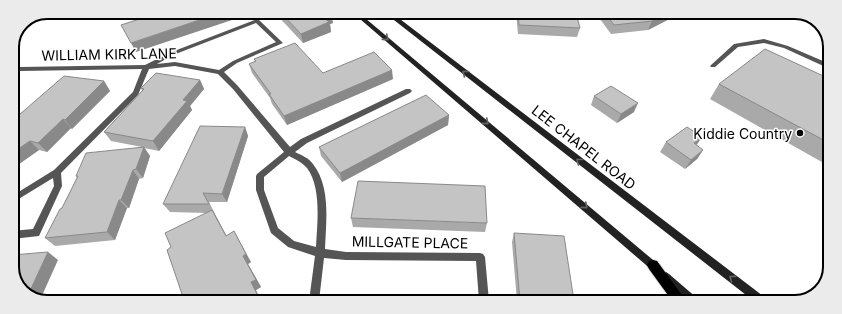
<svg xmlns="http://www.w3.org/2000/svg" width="842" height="314" font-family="Inter,sans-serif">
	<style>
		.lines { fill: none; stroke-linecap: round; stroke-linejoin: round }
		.primary-casing { stroke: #dbdbdb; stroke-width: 2 }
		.service { fill: #555; fill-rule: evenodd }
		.minor { fill: #555; fill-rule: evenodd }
		.secondary { fill: #222; fill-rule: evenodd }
		.primary { fill: #000; fill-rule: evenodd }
		.wall { fill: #a9a9a9 }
		.shaded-wall { fill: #898989 }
		.building { fill: #c4c4c4; stroke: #898989 }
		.oneway { stroke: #646464 }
		.poi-dot { fill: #000; stroke: #fff; stroke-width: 1.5 }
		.labels { text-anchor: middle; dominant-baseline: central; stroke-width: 3; stroke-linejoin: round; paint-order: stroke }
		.street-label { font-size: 14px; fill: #000; stroke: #fff }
		.poi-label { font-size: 14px; fill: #000; stroke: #fff; text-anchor: end }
		.rim { fill: none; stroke: #000; stroke-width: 2 }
	</style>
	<rect width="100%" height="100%" fill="#fff"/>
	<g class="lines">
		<!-- primary casing -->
		<g class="primary-casing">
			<path id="primary" d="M 653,260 L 657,261 L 687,302 L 673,302 L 649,269 L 647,265 L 649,261 Z"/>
		</g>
		<!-- service -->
		<path class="service" d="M 764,39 L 788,46 L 830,64 L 830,69 L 784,48 L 764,43 L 738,47 L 715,67 L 711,67 L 710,66 L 734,44 Z"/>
		<!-- minor -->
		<path class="minor" d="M 257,19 L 259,20 L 283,43 L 237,63 L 224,72 L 237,85 L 290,147 L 301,139 L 406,89 L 410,89 L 412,91 L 410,93 L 307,143 L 295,152 C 301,155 309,158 313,164 C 331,187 326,222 325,249 L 346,252 L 480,253 L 483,254 L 485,257 L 489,301 L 479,301 L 476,261 L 346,260 L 324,258 L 319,301 L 309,301 L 315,256 L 288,247 L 271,233 L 256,190 L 256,176 L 257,174 L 284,152 L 233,89 L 218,74 L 175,66 L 149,69 L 138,95 L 61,173 L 62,186 L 39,236 L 12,239 L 12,231 L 33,229 L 54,186 L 53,178 L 12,203 L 12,196 L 54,170 L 133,92 L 142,69 L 20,71 L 12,73 L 12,69 L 20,67 L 145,65 L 169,53 ZM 256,23 L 276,42 L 233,61 L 219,70 L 175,62 L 157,64 L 173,55 ZM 289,156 C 295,159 303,163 307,168 C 322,188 317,225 316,247 L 294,241 L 278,228 L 264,190 L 264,177 Z"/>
		<!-- secondary -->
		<g class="secondary">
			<path d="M 353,13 L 359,13 L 659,265 L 661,268 L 659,271 L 656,272 L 653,271 Z"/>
			<path d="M 385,13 L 392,13 L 767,299 L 768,302 L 755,302 Z"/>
			<path d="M 666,272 L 669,274 L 698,299 L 699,302 L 686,302 L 663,280 L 661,277 L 663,274 Z"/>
		</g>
		<!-- primary -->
		<use href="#primary" class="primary"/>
	</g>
	<!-- wall -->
	<g class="wall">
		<path d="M 275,13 L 329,13 L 333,23 L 330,24 L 331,32 L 303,43 Z"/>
		<path d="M 516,13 L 576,13 L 580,28 L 577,37 L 518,34 Z"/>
		<path d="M 601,13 L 679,14 L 648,30 L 611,34 L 600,19 Z"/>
		<path d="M 254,59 L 323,73 L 393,79 L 287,125 L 272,104 L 270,98 L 252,73 L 249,64 L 255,62 Z"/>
		<path d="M 830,79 L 829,166 L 710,99 L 719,84 Z"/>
		<path d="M 200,80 L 204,89 L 190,106 L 192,110 L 159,151 L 144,148 L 150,156 L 143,178 L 139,179 L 129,208 L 127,208 L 115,240 L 55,246 L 45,238 L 62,208 L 77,178 L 76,176 L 142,147 L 111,141 L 104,132 L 142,91 L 141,88 Z"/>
		<path d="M 104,81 L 110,91 L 72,129 L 71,128 L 47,152 L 39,150 L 12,169 L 12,121 Z"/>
		<path d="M 594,96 L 634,112 L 617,123 L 591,105 Z"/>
		<path d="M 449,115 L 448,125 L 342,182 L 321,156 L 319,147 Z"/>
		<path d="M 245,127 L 248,136 L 227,202 L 209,202 L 226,236 L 251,262 L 248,264 L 261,287 L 256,290 L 171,247 L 206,213 L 170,212 L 163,204 Z"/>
		<path d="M 666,142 L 697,146 L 703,150 L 697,159 L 685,169 L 660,152 Z"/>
		<path d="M 351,218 L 487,223 L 485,232 L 353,227 Z"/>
		<path d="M 514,233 L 574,301 L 517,301 L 512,242 Z"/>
	</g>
	<!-- shaded-wall -->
	<g class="shaded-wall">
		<path d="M 223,12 L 253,13 L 136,52 L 131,43 Z"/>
		<path d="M 456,13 L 466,13 L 456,16 Z"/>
		<path d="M 331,14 L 333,23 L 330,24 L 331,32 L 303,43 L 301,34 L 323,17 Z"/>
		<path d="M 666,14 L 679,14 L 648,30 L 652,21 Z"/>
		<path d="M 392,70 L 393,79 L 287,125 L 284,116 Z"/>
		<path d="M 200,80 L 204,89 L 190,106 L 192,110 L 159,151 L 153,141 L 183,100 Z"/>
		<path d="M 104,81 L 110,91 L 72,129 L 65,120 Z"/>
		<path d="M 638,103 L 634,112 L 617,123 L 621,114 Z"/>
		<path d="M 449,115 L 448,125 L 342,182 L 340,173 Z"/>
		<path d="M 63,119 L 71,128 L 47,152 L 38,143 Z"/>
		<path d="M 245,127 L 248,136 L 227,202 L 222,194 Z"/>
		<path d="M 702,137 L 696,146 L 694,143 Z"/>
		<path d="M 30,141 L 39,150 L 12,169 L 12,153 Z"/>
		<path d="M 144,147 L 150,156 L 143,178 L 136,169 Z"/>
		<path d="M 703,150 L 697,159 L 685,169 L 691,160 Z"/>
		<path d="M 133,170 L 139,179 L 129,208 L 121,200 Z"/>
		<path d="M 119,200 L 127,208 L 115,240 L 107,232 Z"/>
		<path d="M 212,210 L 217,218 L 231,244 L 226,236 Z"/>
		<path d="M 234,231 L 251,262 L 248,264 L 261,287 L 256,290 L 261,301 L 245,301 L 251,282 L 243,256 Z"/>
		<path d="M 48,252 L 58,260 L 40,300 L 35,300 L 28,295 Z"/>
	</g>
	<!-- building -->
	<g class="building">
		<path d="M 161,12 L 223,12 L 131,43 L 121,25 Z"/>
		<path d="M 281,13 L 329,13 L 331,14 L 323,17 L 329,22 L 301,34 Z"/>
		<path d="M 518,13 L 576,13 L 580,28 L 519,25 Z"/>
		<path d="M 605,13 L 666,14 L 652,21 L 614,25 Z"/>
		<path d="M 295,43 L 323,73 L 374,52 L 392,70 L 284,116 L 269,94 L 271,94 L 249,64 L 256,61 L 254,59 Z"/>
		<path d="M 765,49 L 830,79 L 829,143 L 719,84 Z"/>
		<path d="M 156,73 L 200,80 L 183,100 L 187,101 L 153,141 L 104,132 L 144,89 L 141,88 Z"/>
		<path d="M 64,76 L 104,81 L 65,120 L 63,119 L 38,143 L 30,141 L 12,153 L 12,121 Z"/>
		<path d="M 611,86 L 638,103 L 621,114 L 594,96 Z"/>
		<path d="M 426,95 L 449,115 L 340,173 L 319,147 Z"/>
		<path d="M 200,126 L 245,127 L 222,194 L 203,193 L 209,204 L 163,204 Z"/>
		<path d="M 687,127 L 702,137 L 694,143 L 703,150 L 691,160 L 666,142 Z"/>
		<path d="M 144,147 L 136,169 L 133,170 L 121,200 L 119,200 L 107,232 L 45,238 L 60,209 L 62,208 L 78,176 L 76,176 L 86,153 Z"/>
		<path d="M 358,181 L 485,186 L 487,223 L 351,218 Z"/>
		<path d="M 212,210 L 226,236 L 234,231 L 246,254 L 243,256 L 256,280 L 251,282 L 257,294 L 245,301 L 184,300 L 167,250 L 171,247 L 165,233 Z"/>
		<path d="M 514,233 L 564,236 L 574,301 L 520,301 Z"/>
		<path d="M 48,252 L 28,295 L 19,288 L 12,270 L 12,255 Z"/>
	</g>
	<!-- one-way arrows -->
	<defs><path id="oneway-chevron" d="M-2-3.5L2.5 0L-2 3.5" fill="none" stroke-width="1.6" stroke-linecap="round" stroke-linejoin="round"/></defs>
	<g class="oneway">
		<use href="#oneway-chevron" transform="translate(386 38) rotate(40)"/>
		<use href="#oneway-chevron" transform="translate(465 73) rotate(-142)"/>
		<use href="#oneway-chevron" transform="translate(486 122) rotate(40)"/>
		<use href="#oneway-chevron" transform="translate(579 161) rotate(-142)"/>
		<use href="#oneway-chevron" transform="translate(585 206) rotate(40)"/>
		<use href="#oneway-chevron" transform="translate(732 278) rotate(-143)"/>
	</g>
	<!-- markers -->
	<circle class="poi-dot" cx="800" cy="133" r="4"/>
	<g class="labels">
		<!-- street labels -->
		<g class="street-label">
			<text transform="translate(109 54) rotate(-1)">WILLIAM KIRK LANE</text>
			<text transform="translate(584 147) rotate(38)">LEE CHAPEL ROAD</text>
			<text transform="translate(410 242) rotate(1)">MILLGATE PLACE</text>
		</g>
		<!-- poi labels -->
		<g class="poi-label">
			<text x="792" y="133">Kiddie Country</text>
		</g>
	</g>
	<!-- crop -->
	<path d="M0 0H842V314H0ZM47 19H795A28 28 0 0 1 823 47V267A28 28 0 0 1 795 295H47A28 28 0 0 1 19 267V47A28 28 0 0 1 47 19Z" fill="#ebebeb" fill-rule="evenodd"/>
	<path class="rim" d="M47 19H795A28 28 0 0 1 823 47V267A28 28 0 0 1 795 295H47A28 28 0 0 1 19 267V47A28 28 0 0 1 47 19Z"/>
</svg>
